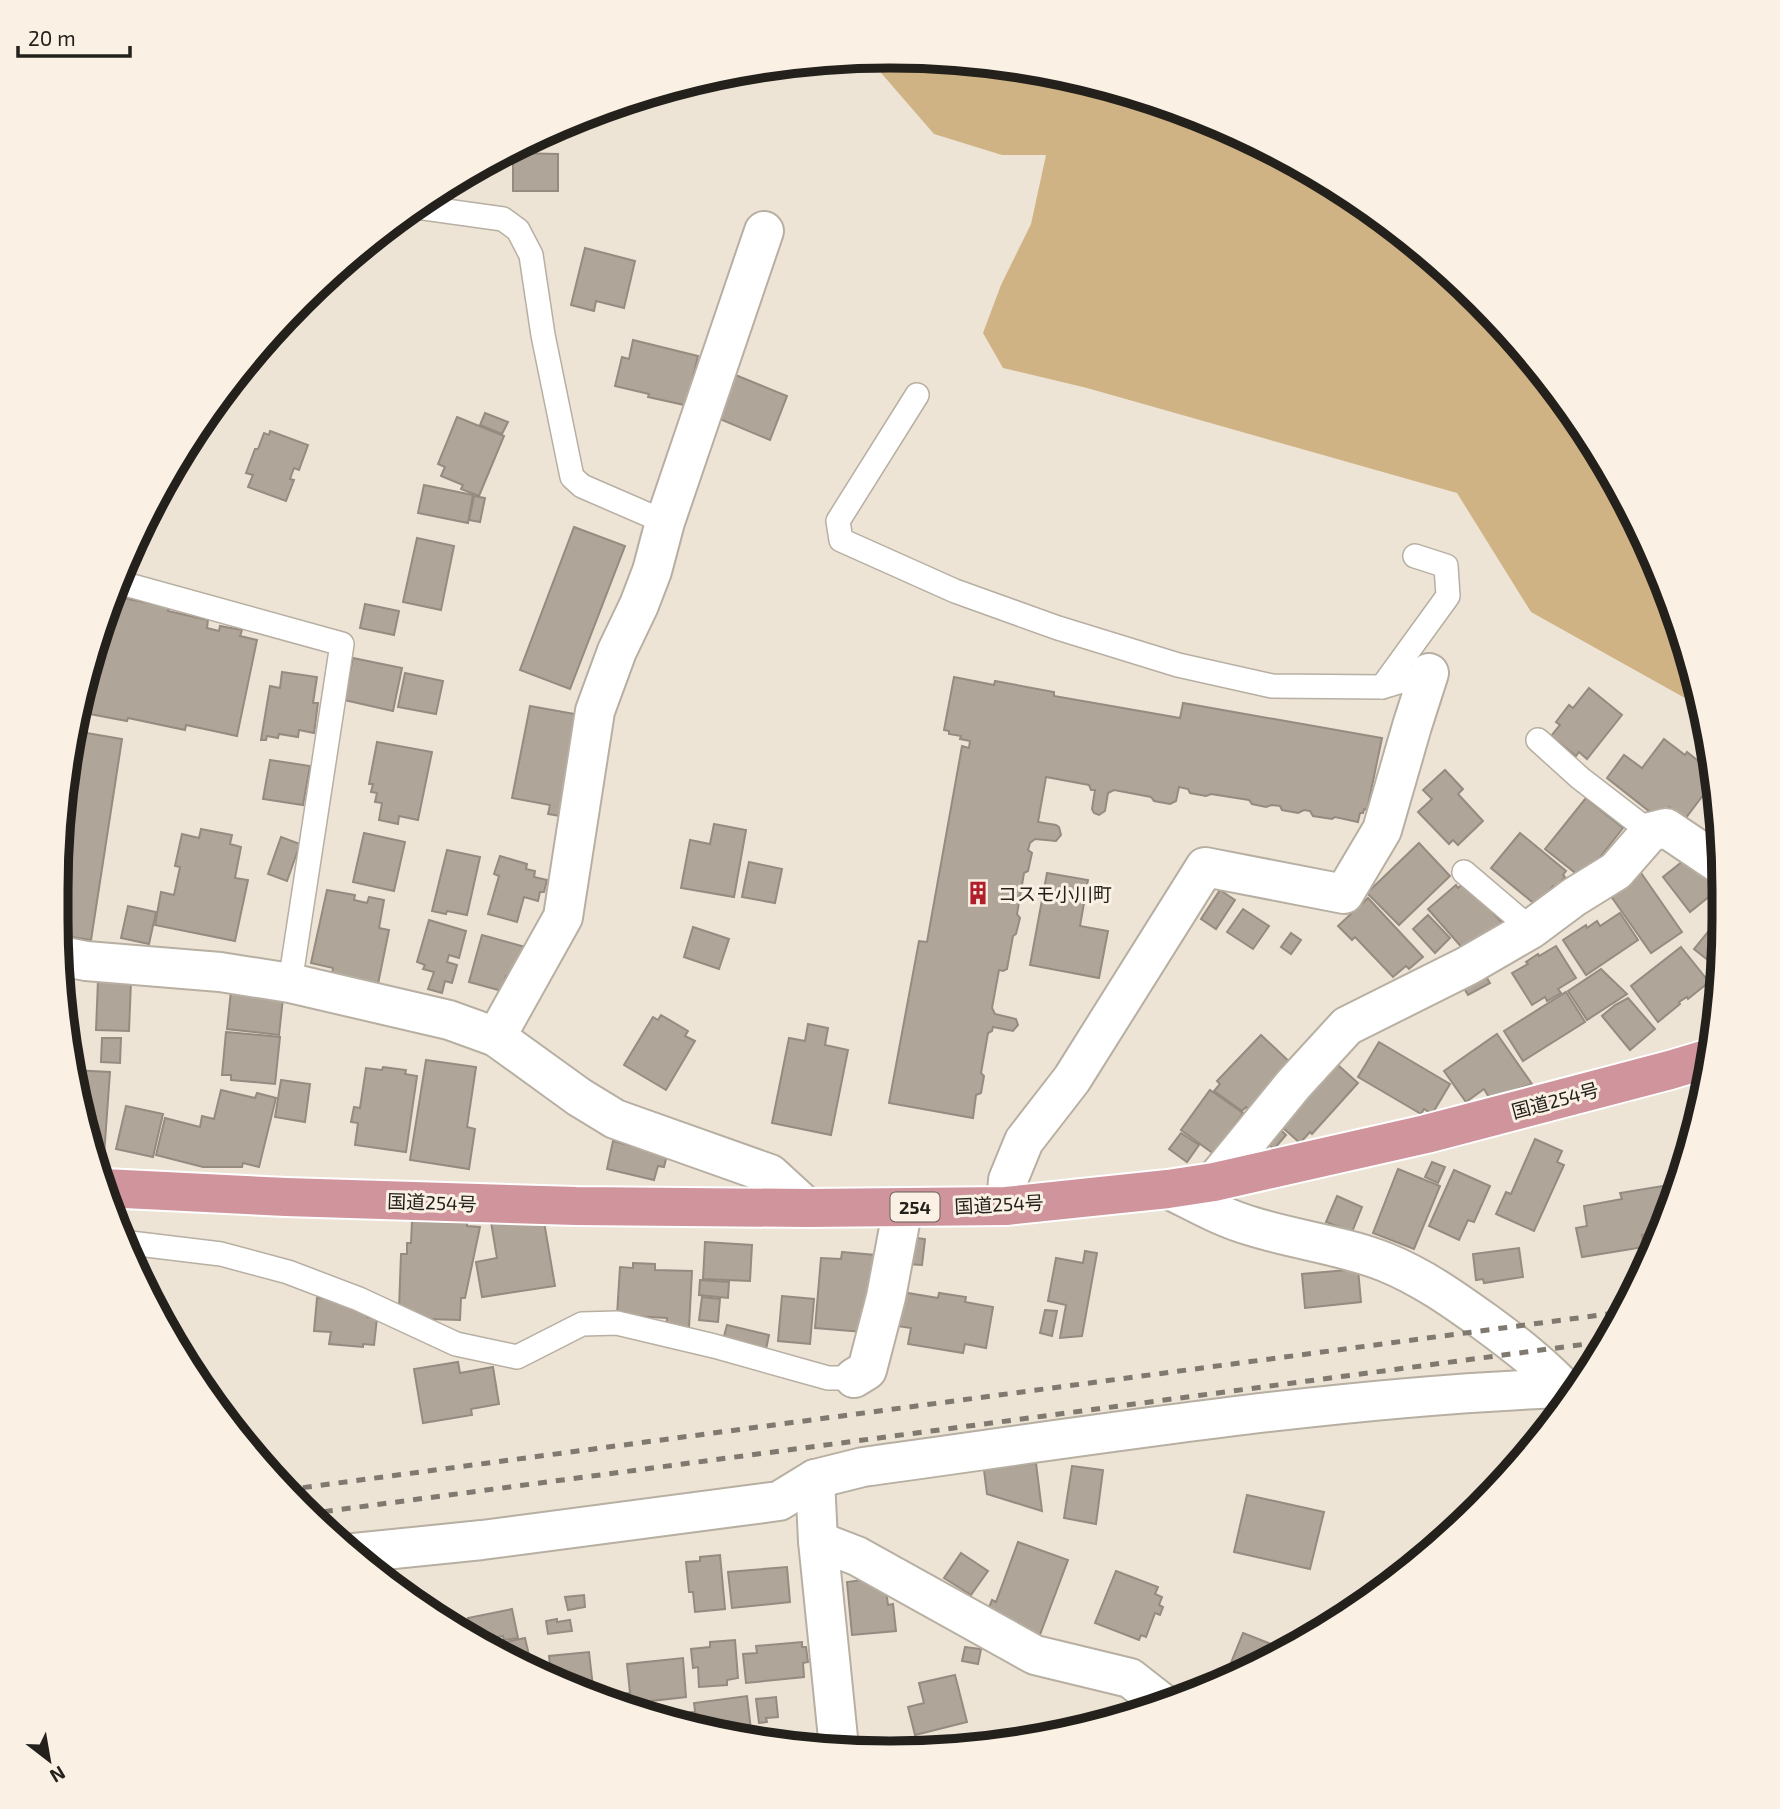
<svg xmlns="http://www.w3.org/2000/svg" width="1780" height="1809" font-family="'Exo 2','Noto Sans JP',sans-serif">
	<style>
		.forest { fill: #d0b385 }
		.building { fill: #b0a599; stroke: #958b80; stroke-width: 2 }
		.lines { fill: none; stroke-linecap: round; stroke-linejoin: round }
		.service-casing { stroke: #b7afa2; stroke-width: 26 }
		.minor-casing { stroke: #b7afa2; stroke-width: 42 }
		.tertiary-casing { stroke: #b7afa2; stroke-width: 42 }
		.trunk-casing { stroke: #fff; stroke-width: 42 }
		.service { stroke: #fff; stroke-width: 23 }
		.minor { stroke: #fff; stroke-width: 38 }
		.tertiary { stroke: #fff; stroke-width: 38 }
		.trunk { stroke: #d0949c; stroke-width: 38 }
		.rail { stroke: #7f7970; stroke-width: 5; stroke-dasharray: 9 9; stroke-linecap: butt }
		.labels { text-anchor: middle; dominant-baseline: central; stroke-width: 6; stroke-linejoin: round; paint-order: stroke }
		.shield { fill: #faf1e4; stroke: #645f58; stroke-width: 2 }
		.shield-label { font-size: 18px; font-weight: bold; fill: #24211c }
		.poi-label { font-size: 19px; fill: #24211c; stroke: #faf1e4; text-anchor: start }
		.street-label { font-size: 19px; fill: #24211c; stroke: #faf1e4 }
		.rim { fill: none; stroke: #24211c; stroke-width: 9 }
	</style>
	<rect width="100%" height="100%" fill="#ede4d6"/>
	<!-- forest -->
	<path class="forest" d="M 869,59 L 999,63 L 1158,100 L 1307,168 L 1440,263 L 1552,383 L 1638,521 L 1696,675 L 1701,707 L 1531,612 L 1457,493 L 1087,388 L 1003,368 L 983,333 L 1001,285 L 1031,224 L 1046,155 L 1002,155 L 934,134 Z"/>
	<!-- building -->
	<g class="building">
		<path d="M 513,153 L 558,154 L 558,191 L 513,191 Z"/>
		<path d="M 585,248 L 635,261 L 624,308 L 596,301 L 594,311 L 571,305 Z"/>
		<path d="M 633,340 L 698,356 L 693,377 L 701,379 L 689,406 L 648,397 L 649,394 L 615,386 L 622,357 L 629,359 Z"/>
		<path d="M 733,374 L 787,396 L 770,440 L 715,417 Z"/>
		<path d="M 485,413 L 508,422 L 502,434 L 480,425 Z"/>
		<path d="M 457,417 L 504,436 L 479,496 L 461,489 L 463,485 L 441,476 L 445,467 L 438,464 Z"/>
		<path d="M 270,431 L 308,445 L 299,470 L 294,468 L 290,479 L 294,480 L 286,501 L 248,487 L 253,475 L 246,473 L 255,449 L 258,449 L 264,433 L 269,435 Z"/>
		<path d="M 424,485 L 473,495 L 468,523 L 418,513 Z"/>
		<path d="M 474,496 L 485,498 L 480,522 L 469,520 Z"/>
		<path d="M 574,527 L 625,546 L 570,689 L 520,670 Z"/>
		<path d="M 417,538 L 454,546 L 441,610 L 403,602 Z"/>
		<path d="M 112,596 L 169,607 L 168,611 L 208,620 L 207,628 L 219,631 L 220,626 L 242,630 L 240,636 L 257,640 L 237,736 L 186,725 L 185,730 L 128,718 L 127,721 L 79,712 L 100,622 Z"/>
		<path d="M 365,604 L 399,611 L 394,635 L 360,628 Z"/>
		<path d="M 353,658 L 402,668 L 393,711 L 344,700 Z"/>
		<path d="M 282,672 L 317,677 L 313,703 L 318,703 L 314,733 L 299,730 L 298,737 L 279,734 L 278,738 L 267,736 L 266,740 L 261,740 L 270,686 L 280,688 Z"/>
		<path d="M 405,673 L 443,681 L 436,714 L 398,707 Z"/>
		<path d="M 954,677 L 994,685 L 995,681 L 1054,692 L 1054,696 L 1180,718 L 1183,703 L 1382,738 L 1367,810 L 1364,809 L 1363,813 L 1360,813 L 1358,822 L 1335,817 L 1332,819 L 1313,816 L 1310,811 L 1304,810 L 1298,813 L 1282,810 L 1280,806 L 1272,805 L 1266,807 L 1252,804 L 1249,800 L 1211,794 L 1206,796 L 1190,793 L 1188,789 L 1179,787 L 1176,801 L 1170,804 L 1154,801 L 1151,797 L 1114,790 L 1108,793 L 1105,811 L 1099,815 L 1094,813 L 1092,809 L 1095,790 L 1091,790 L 1089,785 L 1046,777 L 1038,822 L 1056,825 L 1059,827 L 1061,835 L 1056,841 L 1035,839 L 1030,843 L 1028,850 L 1032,853 L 1028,871 L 1024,873 L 1017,914 L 1020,918 L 1016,934 L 1013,936 L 1007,969 L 1003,971 L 999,970 L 992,1008 L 995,1014 L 1016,1019 L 1018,1025 L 1013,1031 L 993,1027 L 992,1031 L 988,1033 L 981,1073 L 984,1076 L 981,1093 L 976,1095 L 973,1118 L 889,1103 L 919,941 L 927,942 L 962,746 L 969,748 L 970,741 L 960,739 L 961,736 L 949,734 L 949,731 L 944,730 Z"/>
		<path d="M 1589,688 L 1622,715 L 1587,759 L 1579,752 L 1576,756 L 1551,736 L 1560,725 L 1556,722 L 1569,705 L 1573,708 Z"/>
		<path d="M 530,706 L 586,716 L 566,817 L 548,814 L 550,805 L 512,798 Z"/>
		<path d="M 75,731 L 122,739 L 91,940 L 58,935 L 56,919 L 63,781 Z"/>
		<path d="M 1664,739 L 1685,755 L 1687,752 L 1712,772 L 1713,782 L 1685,819 L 1669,807 L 1659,819 L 1607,778 L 1624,755 L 1642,768 Z"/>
		<path d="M 377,742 L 432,752 L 418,820 L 399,816 L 398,824 L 379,820 L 382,803 L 375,802 L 377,793 L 371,792 L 373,784 L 369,784 Z"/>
		<path d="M 270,760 L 310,766 L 303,805 L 263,799 Z"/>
		<path d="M 1445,770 L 1463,789 L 1458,794 L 1483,821 L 1458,845 L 1453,840 L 1449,844 L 1418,812 L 1432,799 L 1423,790 Z"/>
		<path d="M 1586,798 L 1623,828 L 1583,879 L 1545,849 Z"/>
		<path d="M 714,824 L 746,830 L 734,897 L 681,888 L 690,840 L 710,844 Z"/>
		<path d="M 201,829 L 232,835 L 230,844 L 241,847 L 235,878 L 248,880 L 235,941 L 155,925 L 161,892 L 174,895 L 180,867 L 175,866 L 182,834 L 199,838 Z"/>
		<path d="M 364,833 L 405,842 L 394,891 L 353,882 Z"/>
		<path d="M 1520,833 L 1566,871 L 1563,875 L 1565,877 L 1556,888 L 1553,886 L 1537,906 L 1491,868 Z"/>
		<path d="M 281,837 L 300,844 L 287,881 L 268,874 Z"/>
		<path d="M 1419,843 L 1450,876 L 1399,925 L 1367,893 Z"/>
		<path d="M 447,850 L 480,857 L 467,915 L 447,911 L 446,914 L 432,911 Z"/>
		<path d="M 500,856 L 527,864 L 526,869 L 535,871 L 534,877 L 547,880 L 544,892 L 540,892 L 538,901 L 524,897 L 517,922 L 488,914 L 499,876 L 494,874 Z"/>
		<path d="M 1688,857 L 1702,864 L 1721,887 L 1690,912 L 1663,877 Z"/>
		<path d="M 749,862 L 782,869 L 775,903 L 742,897 Z"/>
		<path d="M 1639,870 L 1682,932 L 1651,953 L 1608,892 Z"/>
		<path d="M 1047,873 L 1088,880 L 1080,926 L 1108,931 L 1099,978 L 1030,965 Z"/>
		<path d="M 1463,884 L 1468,884 L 1503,924 L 1490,935 L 1487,932 L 1465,951 L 1428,909 L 1456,885 L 1458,888 Z"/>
		<path d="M 327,890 L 355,895 L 354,900 L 367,903 L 369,897 L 384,900 L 379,928 L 389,930 L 378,984 L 332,974 L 333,968 L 311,963 Z"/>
		<path d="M 1220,890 L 1235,900 L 1216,929 L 1201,919 Z"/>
		<path d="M 1368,898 L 1423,957 L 1409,969 L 1406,966 L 1393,977 L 1355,937 L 1352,940 L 1338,926 Z"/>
		<path d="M 128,906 L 156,912 L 149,944 L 121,938 Z"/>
		<path d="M 1243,909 L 1269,926 L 1253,949 L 1227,932 Z"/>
		<path d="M 1620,913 L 1638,940 L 1586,975 L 1563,940 L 1586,925 L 1587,928 L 1597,921 L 1600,926 Z"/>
		<path d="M 1428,915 L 1450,938 L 1435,953 L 1413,929 Z"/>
		<path d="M 429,920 L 466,931 L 459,958 L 449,955 L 447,962 L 457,965 L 452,983 L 445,981 L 442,993 L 428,989 L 434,972 L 423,969 L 425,965 L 417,962 Z"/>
		<path d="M 1716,922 L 1718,924 L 1720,922 L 1719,969 L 1694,949 Z"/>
		<path d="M 693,927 L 729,939 L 719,969 L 684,957 Z"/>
		<path d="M 1291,933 L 1301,940 L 1291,954 L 1281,947 Z"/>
		<path d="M 482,935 L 525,947 L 511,977 L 506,976 L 502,991 L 469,982 Z"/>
		<path d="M 1556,946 L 1576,978 L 1558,989 L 1561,993 L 1547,1001 L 1545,997 L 1532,1005 L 1512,973 L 1528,964 L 1526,962 L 1538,954 L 1539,956 Z"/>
		<path d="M 1681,947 L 1709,982 L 1688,999 L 1687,997 L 1679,1002 L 1680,1004 L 1658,1022 L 1631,986 Z"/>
		<path d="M 1481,968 L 1490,983 L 1468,995 L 1459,980 Z"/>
		<path d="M 1601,969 L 1627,994 L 1587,1020 L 1568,991 Z"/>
		<path d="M 98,980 L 131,981 L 129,1031 L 96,1030 Z"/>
		<path d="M 231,991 L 283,998 L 279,1035 L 227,1029 Z"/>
		<path d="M 1566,992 L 1585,1022 L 1523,1061 L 1504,1031 Z"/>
		<path d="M 1628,998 L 1655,1029 L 1630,1050 L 1602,1016 L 1615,1005 Z"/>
		<path d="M 661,1015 L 688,1031 L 685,1036 L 695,1041 L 666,1090 L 624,1065 L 653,1017 L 658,1020 Z"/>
		<path d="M 808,1024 L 828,1028 L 825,1045 L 848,1050 L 831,1135 L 772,1123 L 789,1038 L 805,1041 Z"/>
		<path d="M 226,1032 L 280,1037 L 275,1084 L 231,1080 L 231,1075 L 222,1075 Z"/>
		<path d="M 1497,1034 L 1532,1084 L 1490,1099 L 1484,1089 L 1466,1102 L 1444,1071 Z"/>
		<path d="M 1261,1035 L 1296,1068 L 1253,1114 L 1246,1107 L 1242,1111 L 1214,1091 L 1220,1084 L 1217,1081 Z"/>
		<path d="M 102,1038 L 121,1038 L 120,1063 L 101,1062 Z"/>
		<path d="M 1379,1042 L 1450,1084 L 1432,1114 L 1424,1109 L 1421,1114 L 1358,1077 Z"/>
		<path d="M 1329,1057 L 1358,1083 L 1312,1134 L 1310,1132 L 1300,1143 L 1274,1120 Z"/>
		<path d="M 426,1060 L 476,1067 L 467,1127 L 475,1129 L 469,1169 L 410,1160 Z"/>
		<path d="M 383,1067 L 406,1070 L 405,1074 L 417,1076 L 406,1152 L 355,1145 L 358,1123 L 351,1122 L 354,1107 L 360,1108 L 366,1068 L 382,1070 Z"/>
		<path d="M 71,1070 L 110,1072 L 104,1156 L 94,1155 L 72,1082 Z"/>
		<path d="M 281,1080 L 310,1084 L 305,1122 L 275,1117 Z"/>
		<path d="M 221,1090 L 255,1098 L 257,1093 L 276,1098 L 259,1167 L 243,1163 L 242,1167 L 203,1167 L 156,1155 L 165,1118 L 200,1127 L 202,1116 L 214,1119 Z"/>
		<path d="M 1210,1090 L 1243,1113 L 1214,1154 L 1181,1130 Z"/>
		<path d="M 126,1106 L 163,1114 L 153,1157 L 116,1149 Z"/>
		<path d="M 1273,1122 L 1286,1135 L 1274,1149 L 1269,1145 L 1265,1149 Z"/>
		<path d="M 1181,1133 L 1199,1145 L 1187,1162 L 1169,1149 Z"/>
		<path d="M 1535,1139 L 1562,1151 L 1557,1162 L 1564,1165 L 1534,1231 L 1496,1214 L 1506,1192 L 1511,1194 Z"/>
		<path d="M 613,1141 L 667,1155 L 664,1167 L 658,1166 L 654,1180 L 607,1169 Z"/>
		<path d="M 1432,1162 L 1445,1167 L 1438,1183 L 1425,1177 Z"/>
		<path d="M 1398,1169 L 1440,1186 L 1414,1249 L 1373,1233 Z"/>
		<path d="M 1454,1170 L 1490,1186 L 1474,1222 L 1468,1220 L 1459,1240 L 1429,1226 Z"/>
		<path d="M 1681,1183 L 1655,1242 L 1653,1233 L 1642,1235 L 1644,1247 L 1582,1257 L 1576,1228 L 1587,1226 L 1584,1206 L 1622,1199 L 1620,1193 Z"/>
		<path d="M 1337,1196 L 1362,1207 L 1352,1232 L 1326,1222 Z"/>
		<path d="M 490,1216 L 543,1216 L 555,1286 L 482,1297 L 476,1262 L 497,1258 Z"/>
		<path d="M 412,1221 L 467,1223 L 467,1226 L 480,1227 L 465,1298 L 461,1298 L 460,1320 L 426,1319 L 399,1309 L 401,1254 L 407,1254 L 407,1243 L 411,1243 Z"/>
		<path d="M 909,1237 L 925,1239 L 922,1265 L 906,1264 Z"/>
		<path d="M 705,1242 L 752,1245 L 750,1281 L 703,1279 Z"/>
		<path d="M 1519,1248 L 1523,1277 L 1484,1283 L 1483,1279 L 1476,1280 L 1473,1254 Z"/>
		<path d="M 1085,1251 L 1097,1253 L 1082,1336 L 1060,1338 L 1066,1305 L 1048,1301 L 1056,1258 L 1083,1263 Z"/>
		<path d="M 842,1252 L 875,1255 L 863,1332 L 815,1328 L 821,1258 L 841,1259 Z"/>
		<path d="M 633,1263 L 655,1264 L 655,1270 L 692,1271 L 689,1328 L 666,1327 L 667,1318 L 617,1315 L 620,1267 L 633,1268 Z"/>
		<path d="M 1358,1269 L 1361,1302 L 1305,1308 L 1302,1274 Z"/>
		<path d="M 700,1280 L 729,1282 L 728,1298 L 699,1295 Z"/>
		<path d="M 896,1291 L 938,1298 L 939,1293 L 966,1297 L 965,1302 L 993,1307 L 986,1348 L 965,1344 L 963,1353 L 908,1344 L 911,1328 L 890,1325 Z"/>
		<path d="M 782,1296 L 814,1299 L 810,1344 L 778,1341 Z"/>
		<path d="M 702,1297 L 720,1299 L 718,1322 L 699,1320 Z"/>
		<path d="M 317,1298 L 347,1300 L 368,1307 L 367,1317 L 377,1318 L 374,1345 L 363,1344 L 363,1347 L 329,1344 L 331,1332 L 314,1331 Z"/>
		<path d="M 1045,1310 L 1057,1311 L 1052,1336 L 1040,1333 Z"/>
		<path d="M 727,1325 L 769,1335 L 765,1354 L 723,1340 Z"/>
		<path d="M 458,1362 L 460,1373 L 493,1367 L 499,1404 L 471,1409 L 472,1415 L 423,1423 L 414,1369 Z"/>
		<path d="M 1036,1463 L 1042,1511 L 987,1494 L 984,1470 Z"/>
		<path d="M 1072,1466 L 1103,1470 L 1096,1524 L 1064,1518 Z"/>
		<path d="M 1247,1495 L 1324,1512 L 1310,1569 L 1234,1552 Z"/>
		<path d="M 1018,1542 L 1068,1560 L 1038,1640 L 984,1620 L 992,1600 L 996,1602 Z"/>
		<path d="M 961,1553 L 988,1571 L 971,1595 L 944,1578 Z"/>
		<path d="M 720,1555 L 725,1609 L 695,1612 L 693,1592 L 689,1592 L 686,1562 L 700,1561 L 700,1557 Z"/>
		<path d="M 787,1567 L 790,1602 L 732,1608 L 728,1572 Z"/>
		<path d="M 1116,1571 L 1158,1587 L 1155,1594 L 1162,1597 L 1159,1605 L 1163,1607 L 1160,1615 L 1155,1613 L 1146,1637 L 1141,1635 L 1139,1640 L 1095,1623 Z"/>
		<path d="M 870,1579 L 885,1582 L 888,1605 L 893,1604 L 896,1631 L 852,1635 L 847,1582 Z"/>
		<path d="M 584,1595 L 585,1607 L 568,1610 L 565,1597 Z"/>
		<path d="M 512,1609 L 518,1638 L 504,1640 L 503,1636 L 483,1640 L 472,1635 L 468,1618 Z"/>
		<path d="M 557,1619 L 557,1622 L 570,1620 L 572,1631 L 548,1634 L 546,1621 Z"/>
		<path d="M 1243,1633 L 1276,1646 L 1274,1649 L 1282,1653 L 1259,1667 L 1224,1680 Z"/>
		<path d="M 525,1638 L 531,1664 L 496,1646 L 495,1644 Z"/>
		<path d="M 735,1640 L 738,1678 L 727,1680 L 727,1685 L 699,1687 L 698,1667 L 693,1668 L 691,1649 L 710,1647 L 710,1642 Z"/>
		<path d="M 802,1642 L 802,1647 L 806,1647 L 808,1662 L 803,1663 L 804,1677 L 746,1683 L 743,1654 L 757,1653 L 756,1646 Z"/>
		<path d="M 965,1647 L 981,1649 L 978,1664 L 962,1661 Z"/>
		<path d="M 589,1652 L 593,1687 L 581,1688 L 551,1674 L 549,1656 Z"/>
		<path d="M 683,1658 L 686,1697 L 651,1701 L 652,1716 L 693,1712 L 694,1726 L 622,1709 L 618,1707 L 616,1694 L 630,1693 L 627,1664 Z"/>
		<path d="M 955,1675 L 967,1722 L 915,1735 L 908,1707 L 924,1703 L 919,1683 Z"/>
		<path d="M 747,1696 L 751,1730 L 736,1732 L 736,1735 L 697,1726 L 694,1703 Z"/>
		<path d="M 776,1697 L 778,1717 L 766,1718 L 767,1722 L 759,1723 L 756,1699 Z"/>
	</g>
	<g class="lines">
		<!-- service casing -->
		<g class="service-casing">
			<g id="service">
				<path d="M 417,207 L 503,219 L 518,230 L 531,255 L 543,335 L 572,477 L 582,486 L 665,522"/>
				<path d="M 917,395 L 838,521 L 841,540 L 955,591 L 1058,628 L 1178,665 L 1272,686 L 1382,687 L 1429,673"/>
				<path d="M 118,582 L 342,644 L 290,983"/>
				<path d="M 1382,687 L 1448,596 L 1446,566 L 1415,556"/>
				<path d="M 1538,740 L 1580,778 L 1650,832"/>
				<path d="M 1464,872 L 1531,929"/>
				<path d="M 122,1242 L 221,1254 L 288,1272 L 359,1299 L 456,1344 L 517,1357 L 582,1324 L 617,1323 L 714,1346 L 828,1378 L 854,1378"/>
			</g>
		</g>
		<!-- minor casing -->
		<g class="minor-casing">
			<g id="minor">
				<path d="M 60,956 L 86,961 L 220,972 L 290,983 L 449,1020 L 496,1037 L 579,1097 L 615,1119 L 770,1174 L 807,1208"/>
				<path d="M 496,1037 L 563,917 L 595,711 L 617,651 L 639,605 L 652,571 L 665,522 L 764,231"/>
				<path d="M 1214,1182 L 1293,1085 L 1347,1026 L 1467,966 L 1531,929 L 1574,897 L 1616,871 L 1650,832 L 1666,828 L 1721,865"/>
				<path d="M 1006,1206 L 1008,1180 L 1024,1141 L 1072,1079 L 1205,867 L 1344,894 L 1382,830 L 1412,726 L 1429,673"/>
				<path d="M 854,1378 L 867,1370 L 886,1297 L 903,1207"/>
				<path d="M 815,1479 L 818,1541 L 839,1748"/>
				<path d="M 818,1541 L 857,1556 L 1035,1655 L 1130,1678 L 1162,1703"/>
				<path d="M 354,1553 L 482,1540 L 779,1501 L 815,1479 L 863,1467 C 1096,1435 1329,1397 1564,1388"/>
			</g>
		</g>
		<!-- tertiary casing -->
		<g class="tertiary-casing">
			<path id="tertiary" d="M 1168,1189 C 1195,1202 1222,1218 1251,1226 C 1295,1240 1342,1245 1385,1262 C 1422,1277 1453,1299 1485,1322 C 1515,1344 1545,1367 1570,1395"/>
		</g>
		<!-- trunk casing -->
		<g class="trunk-casing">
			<path id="trunk" d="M 104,1188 L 286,1197 L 576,1206 L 807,1208 L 1006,1206 L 1168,1189 L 1214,1182 L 1426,1134 L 1670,1070 L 1710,1058"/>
		</g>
		<!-- service -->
		<use href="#service" class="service"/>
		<!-- minor -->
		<use href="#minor" class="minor"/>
		<!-- tertiary -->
		<use href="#tertiary" class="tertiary"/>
		<!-- trunk -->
		<use href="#trunk" class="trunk"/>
		<!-- rail -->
		<g class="rail">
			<path d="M 285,1490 L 1623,1312"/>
			<path d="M 306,1514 L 1609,1341"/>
		</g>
	</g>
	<!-- icons -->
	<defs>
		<g id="building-bare" transform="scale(1.89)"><path d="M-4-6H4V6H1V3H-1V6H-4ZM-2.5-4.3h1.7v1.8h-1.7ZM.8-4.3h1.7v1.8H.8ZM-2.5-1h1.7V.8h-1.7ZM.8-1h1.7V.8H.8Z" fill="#b11f2b" stroke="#faf1e4" stroke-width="2.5" paint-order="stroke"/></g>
	</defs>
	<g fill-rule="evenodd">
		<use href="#building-bare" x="978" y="893"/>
	</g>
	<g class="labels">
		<!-- shield labels -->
		<rect class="shield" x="890.5" y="1192.5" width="49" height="29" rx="5"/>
		<g class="shield-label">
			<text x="915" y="1207">254</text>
		</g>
		<!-- poi labels -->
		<g class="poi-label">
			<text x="998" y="893">コスモ小川町</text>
		</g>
		<!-- street labels -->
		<g class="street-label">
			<text transform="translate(1555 1100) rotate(-15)">国道254号</text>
			<text transform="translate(432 1202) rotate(2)">国道254号</text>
			<text transform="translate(999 1204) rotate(-3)">国道254号</text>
		</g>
	</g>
	<!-- crop -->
	<path d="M0 0H1780V1809H0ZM890 68H890A822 822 0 0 1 1712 890V919A822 822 0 0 1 890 1741H890A822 822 0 0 1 68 919V890A822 822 0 0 1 890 68Z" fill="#faf1e4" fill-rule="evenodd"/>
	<path class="rim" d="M890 68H890A822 822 0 0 1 1712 890V919A822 822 0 0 1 890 1741H890A822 822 0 0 1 68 919V890A822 822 0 0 1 890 68Z"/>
	<!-- north arrow -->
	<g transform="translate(49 1760) rotate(149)" stroke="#faf1e4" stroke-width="5" paint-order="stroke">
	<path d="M0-5L12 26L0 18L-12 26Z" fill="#24211c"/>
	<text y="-10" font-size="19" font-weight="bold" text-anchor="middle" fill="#24211c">N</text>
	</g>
	<!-- scale -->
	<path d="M18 46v10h112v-10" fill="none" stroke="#24211c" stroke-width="3.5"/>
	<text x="28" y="46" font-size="21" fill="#24211c" stroke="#faf1e4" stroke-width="5" paint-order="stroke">20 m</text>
</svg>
